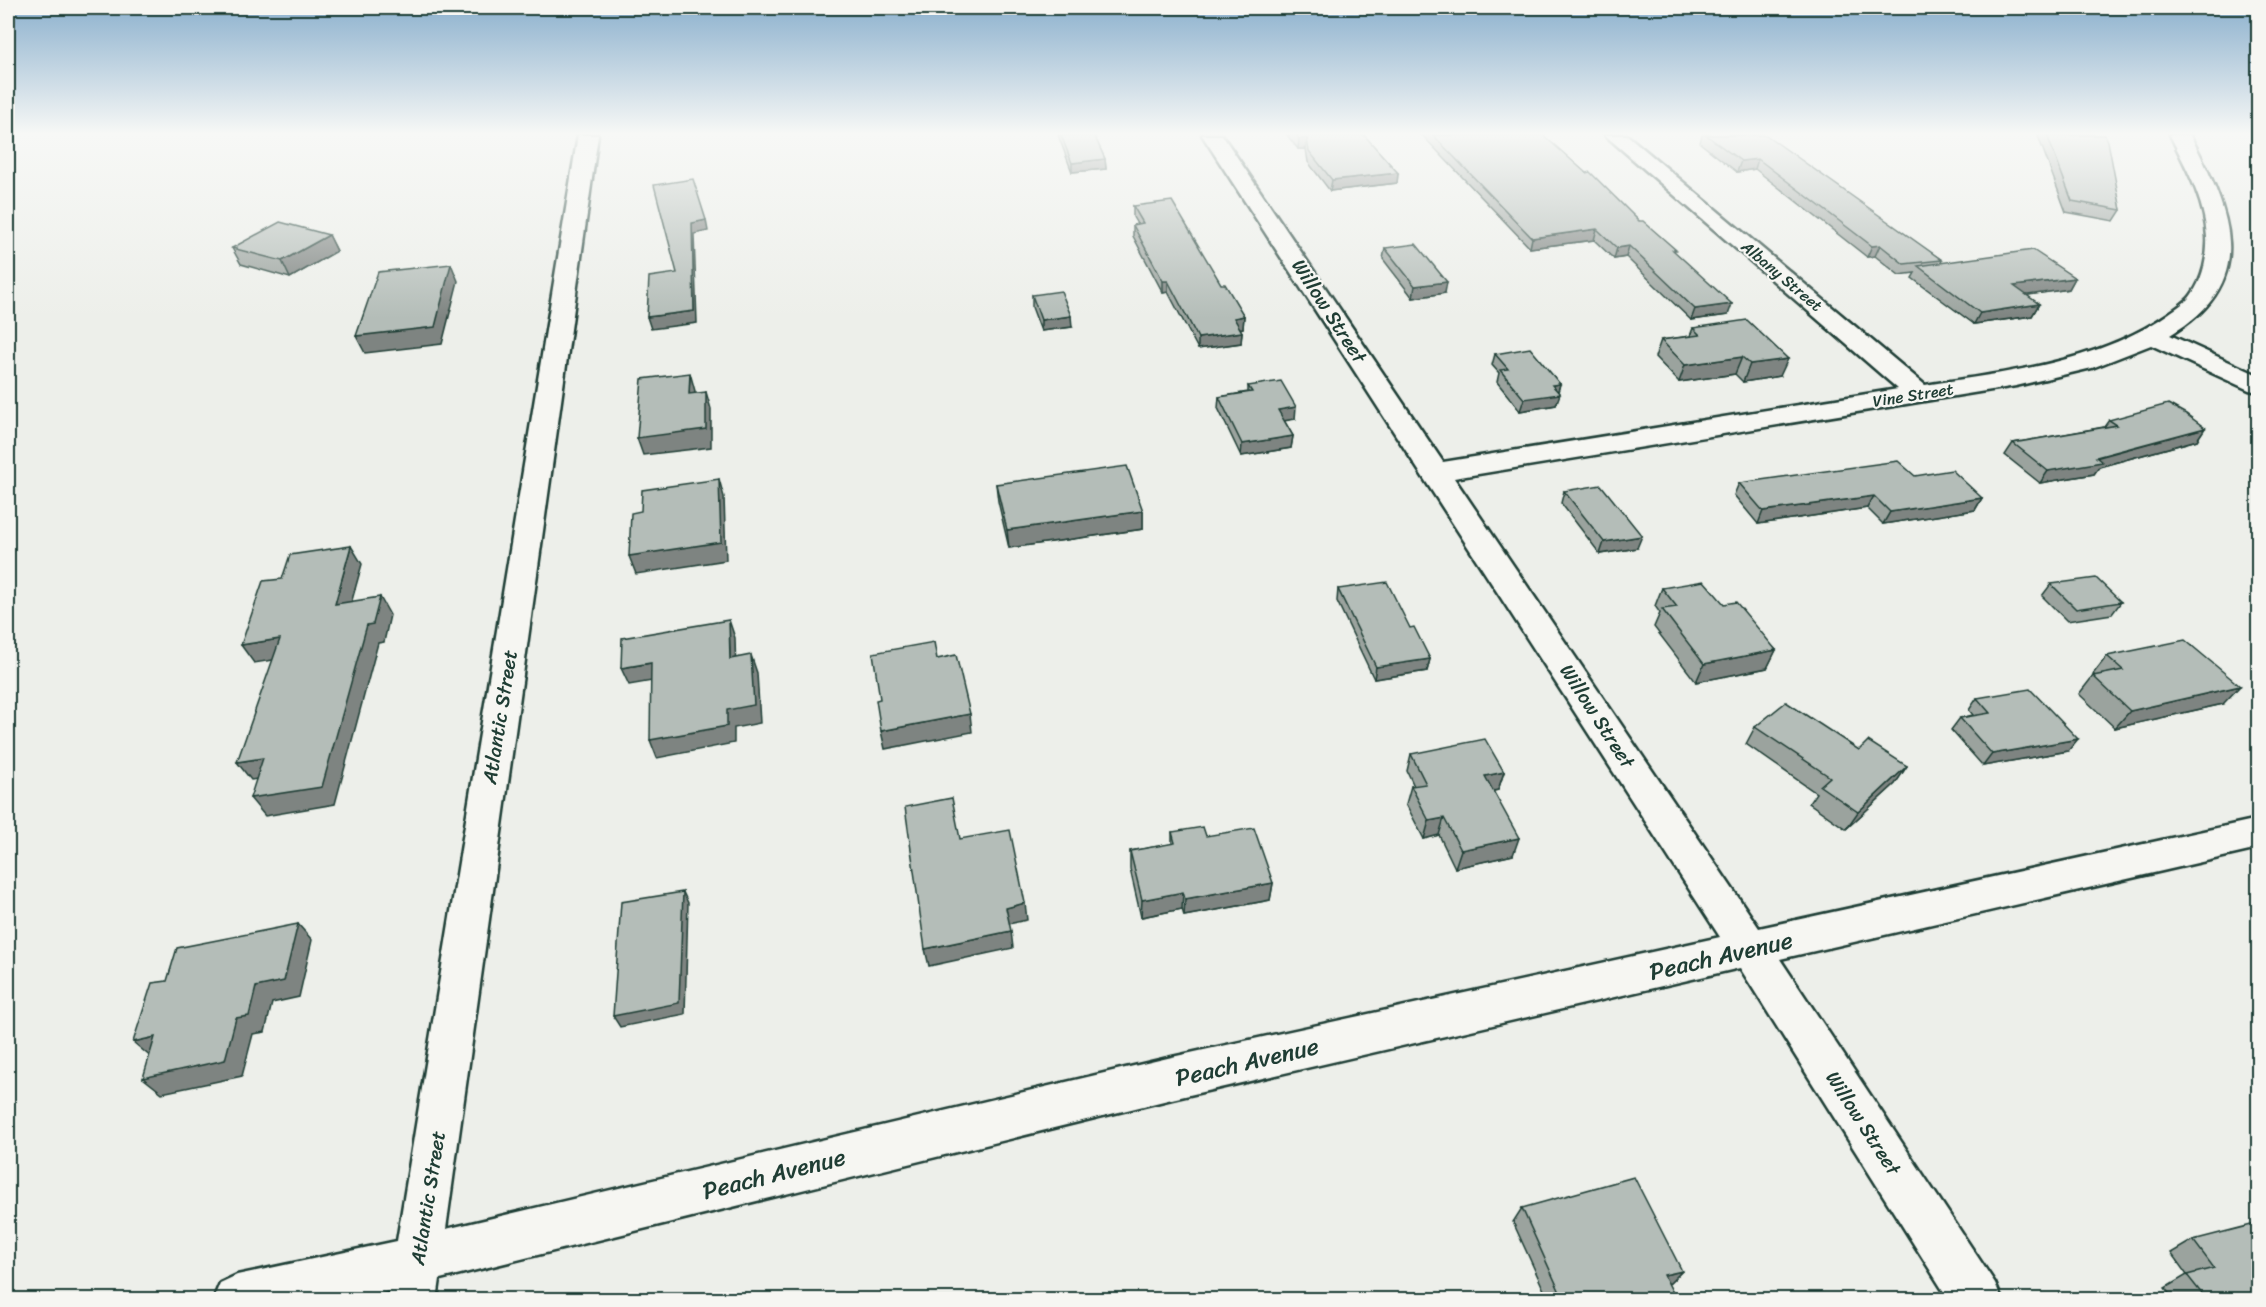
<svg xmlns="http://www.w3.org/2000/svg" width="2266" height="1307" font-family="Sriracha,sans-serif">
	<style>
		.lines { fill: none; stroke-linecap: round; stroke-linejoin: round }
		.minor-casing { stroke: #1f3d34; stroke-width: 5 }
		.minor { fill: #f6f6f2; fill-rule: evenodd }
		.wall { fill: #9ba39e; stroke: #1f3d34; stroke-width: 1.5 }
		.shaded-wall { fill: #7e8481; stroke: #1f3d34; stroke-width: 1.5 }
		.building { fill: #b4bdb8; stroke: #1f3d34; stroke-width: 1.5 }
		.labels { text-anchor: middle; dominant-baseline: central; stroke-width: 4.5; stroke-linejoin: round; paint-order: stroke }
		.far-street-label { font-size: 16px; fill: #1f3d34; stroke: #f6f6f2 }
		.street-label { font-size: 20px; fill: #1f3d34; stroke: #f6f6f2 }
		.near-street-label { font-size: 24px; fill: #1f3d34; stroke: #f6f6f2 }
	</style>
	<rect width="100%" height="100%" fill="#edefea"/>
	<filter id="ink" filterUnits="userSpaceOnUse"><feTurbulence type="fractalNoise" baseFrequency=".0167" numOctaves="2"/><feDisplacementMap in="SourceGraphic" scale="12" xChannelSelector="R" yChannelSelector="G"/><feConvolveMatrix kernelMatrix="1 2 1 2 8 2 1 2 1" color-interpolation-filters="sRGB"/></filter>
	<g filter="url(#ink)">
		<g class="lines">
			<!-- minor casing -->
			<g class="minor-casing">
				<path id="minor" d="M 578,135 L 598,135 L 446,1229 L 1172,1057 L 1720,937 L 1202,135 L 1222,135 L 1443,462 L 1898,389 L 1605,135 L 1627,135 L 1925,385 C 2008,372 2097,363 2168,314 C 2176,308 2187,302 2192,294 C 2203,279 2208,256 2207,237 C 2205,201 2186,167 2170,135 L 2190,135 C 2229,210 2262,281 2170,335 L 2258,375 L 2258,392 L 2249,390 L 2151,345 L 2092,368 L 2016,386 L 1454,478 L 1759,928 L 2258,819 L 2258,849 L 1780,959 L 1995,1283 L 2002,1300 L 1949,1300 L 1740,968 L 1172,1099 L 440,1279 L 437,1300 L 387,1300 L 389,1291 L 350,1300 L 213,1300 L 220,1283 L 237,1275 L 397,1241 Z"/>
			</g>
			<!-- minor -->
			<use href="#minor" class="minor"/>
		</g>
		<!-- wall -->
		<g class="wall">
			<path d="M 1058,135 L 1094,135 L 1105,159 L 1106,169 L 1072,172 Z"/>
			<path d="M 1287,135 L 1364,135 L 1398,173 L 1397,183 L 1330,191 L 1308,162 L 1306,149 L 1298,149 Z"/>
			<path d="M 1422,135 L 1543,135 L 1675,253 L 1728,315 L 1691,320 L 1626,257 L 1614,259 L 1594,240 L 1530,248 Z"/>
			<path d="M 1702,135 L 1753,135 L 1942,260 L 1941,263 L 2075,278 L 2069,289 L 2026,295 L 2039,304 L 2032,316 L 1974,324 L 1912,278 L 1915,273 L 1899,275 L 1875,256 L 1867,257 L 1755,169 L 1737,172 L 1700,143 Z"/>
			<path d="M 2039,135 L 2105,135 L 2121,210 L 2114,221 L 2066,212 L 2038,136 Z"/>
			<path d="M 1133,206 L 1221,284 L 1244,316 L 1243,328 L 1240,328 L 1242,332 L 1241,343 L 1198,349 L 1168,292 L 1163,293 L 1133,236 L 1133,225 L 1137,224 L 1133,217 Z"/>
			<path d="M 329,235 L 337,251 L 290,278 L 241,264 L 232,248 Z"/>
			<path d="M 1385,248 L 1445,293 L 1413,298 L 1383,259 Z"/>
			<path d="M 1032,295 L 1072,327 L 1041,331 L 1032,307 Z"/>
			<path d="M 1693,328 L 1780,376 L 1743,382 L 1735,374 L 1679,382 L 1655,357 L 1661,340 L 1690,336 Z"/>
			<path d="M 1495,354 L 1560,384 L 1558,392 L 1556,405 L 1520,411 L 1497,382 L 1499,373 L 1492,365 Z"/>
			<path d="M 1248,386 L 1295,419 L 1284,420 L 1293,436 L 1291,448 L 1241,456 L 1218,408 L 1219,397 L 1248,392 Z"/>
			<path d="M 2109,420 L 2205,428 L 2197,440 L 2099,467 L 2094,474 L 2040,483 L 2005,455 L 2013,443 L 2104,427 Z"/>
			<path d="M 1915,476 L 1982,498 L 1975,510 L 1883,524 L 1867,508 L 1758,524 L 1734,495 L 1739,483 Z"/>
			<path d="M 996,484 L 1143,511 L 1143,529 L 1009,548 L 998,501 Z"/>
			<path d="M 1564,491 L 1637,548 L 1600,554 L 1561,503 Z"/>
			<path d="M 2051,584 L 2121,602 L 2112,614 L 2067,621 L 2042,596 Z"/>
			<path d="M 1662,588 L 1724,604 L 1776,650 L 1767,668 L 1696,682 L 1654,627 L 1660,613 L 1655,606 Z"/>
			<path d="M 1338,589 L 1410,628 L 1430,659 L 1427,671 L 1374,679 L 1337,601 Z"/>
			<path d="M 2107,656 L 2223,704 L 2115,728 L 2079,694 L 2093,676 L 2095,676 L 2093,674 Z"/>
			<path d="M 1977,698 L 2068,751 L 1983,766 L 1951,730 L 1960,718 L 1973,715 L 1969,710 Z"/>
			<path d="M 1755,727 L 1859,750 L 1907,766 L 1895,784 L 1846,829 L 1809,803 L 1816,793 L 1746,744 Z"/>
			<path d="M 1411,754 L 1504,772 L 1498,790 L 1493,791 L 1513,855 L 1455,868 L 1439,835 L 1424,839 L 1406,804 L 1411,786 L 1414,786 L 1407,771 Z"/>
			<path d="M 1172,832 L 1206,836 L 1273,883 L 1270,900 L 1184,916 L 1182,909 L 1141,917 L 1130,869 L 1130,851 L 1172,844 Z"/>
			<path d="M 1522,1208 L 1682,1271 L 1670,1283 L 1668,1284 L 1676,1299 L 1548,1299 L 1513,1222 Z"/>
			<path d="M 2193,1240 L 2259,1299 L 2173,1299 L 2165,1288 L 2187,1275 L 2171,1253 Z"/>
		</g>
		<!-- shaded-wall -->
		<g class="shaded-wall">
			<path d="M 1307,138 L 1306,149 L 1298,149 L 1299,139 Z"/>
			<path d="M 1105,159 L 1106,169 L 1072,172 L 1072,163 Z"/>
			<path d="M 1758,159 L 1755,169 L 1737,172 L 1741,161 Z"/>
			<path d="M 1398,173 L 1397,183 L 1330,191 L 1332,180 Z"/>
			<path d="M 706,220 L 708,231 L 694,234 L 697,323 L 651,329 L 647,317 L 694,311 L 692,223 Z"/>
			<path d="M 1597,229 L 1594,240 L 1530,248 L 1532,238 Z"/>
			<path d="M 329,235 L 337,251 L 290,278 L 282,261 Z"/>
			<path d="M 1880,245 L 1875,256 L 1867,257 L 1872,246 Z"/>
			<path d="M 1629,246 L 1626,257 L 1614,259 L 1617,248 Z"/>
			<path d="M 451,264 L 458,281 L 442,344 L 365,353 L 356,336 Z"/>
			<path d="M 2075,278 L 2069,289 L 2008,298 L 2014,286 Z"/>
			<path d="M 1163,281 L 1168,281 L 1168,292 L 1163,293 Z"/>
			<path d="M 1447,282 L 1445,293 L 1413,298 L 1415,286 Z"/>
			<path d="M 1732,304 L 1728,315 L 1691,320 L 1695,309 Z"/>
			<path d="M 2039,304 L 2032,316 L 1974,324 L 1980,313 Z"/>
			<path d="M 1071,316 L 1072,327 L 1041,331 L 1041,320 Z"/>
			<path d="M 1244,316 L 1243,328 L 1233,329 L 1234,318 Z"/>
			<path d="M 1242,332 L 1241,343 L 1198,349 L 1198,338 Z"/>
			<path d="M 1742,357 L 1735,374 L 1679,382 L 1685,365 Z"/>
			<path d="M 1788,359 L 1780,376 L 1743,382 L 1750,364 Z"/>
			<path d="M 690,373 L 695,391 L 694,411 L 689,394 Z"/>
			<path d="M 1560,384 L 1557,394 L 1560,394 L 1556,405 L 1520,411 L 1524,399 L 1552,385 Z"/>
			<path d="M 706,392 L 711,409 L 711,447 L 643,455 L 637,438 Z"/>
			<path d="M 1296,407 L 1295,419 L 1277,422 L 1278,410 Z"/>
			<path d="M 2205,428 L 2197,440 L 2099,467 L 2094,474 L 2040,483 L 2048,471 Z"/>
			<path d="M 1293,436 L 1291,448 L 1241,456 L 1242,444 Z"/>
			<path d="M 719,479 L 724,497 L 726,560 L 636,574 L 629,556 Z"/>
			<path d="M 1874,496 L 1867,508 L 1758,524 L 1763,511 Z"/>
			<path d="M 1982,498 L 1975,510 L 1883,524 L 1890,512 Z"/>
			<path d="M 1143,511 L 1143,529 L 1009,548 L 1007,530 Z"/>
			<path d="M 1642,536 L 1637,548 L 1600,554 L 1604,542 Z"/>
			<path d="M 351,546 L 362,564 L 346,622 L 335,604 Z"/>
			<path d="M 380,597 L 390,615 L 384,642 L 378,643 L 335,804 L 265,816 L 250,798 L 367,625 Z"/>
			<path d="M 729,620 L 735,638 L 736,676 L 730,659 Z"/>
			<path d="M 280,639 L 292,657 L 254,663 L 241,645 Z"/>
			<path d="M 1776,650 L 1767,668 L 1696,682 L 1704,664 Z"/>
			<path d="M 751,655 L 757,673 L 760,723 L 734,728 L 734,743 L 657,758 L 650,740 L 727,710 Z"/>
			<path d="M 1430,659 L 1427,671 L 1374,679 L 1376,667 Z"/>
			<path d="M 651,663 L 658,680 L 629,685 L 621,668 Z"/>
			<path d="M 2240,686 L 2223,704 L 2115,728 L 2130,711 Z"/>
			<path d="M 970,714 L 972,732 L 885,749 L 881,731 Z"/>
			<path d="M 2078,739 L 2068,751 L 1983,766 L 1992,754 Z"/>
			<path d="M 263,758 L 277,776 L 251,780 L 237,762 Z"/>
			<path d="M 1907,766 L 1895,784 L 1846,829 L 1858,812 Z"/>
			<path d="M 1504,772 L 1498,790 L 1479,794 L 1485,776 Z"/>
			<path d="M 1444,818 L 1439,835 L 1424,839 L 1429,821 Z"/>
			<path d="M 1519,838 L 1513,855 L 1455,868 L 1461,850 Z"/>
			<path d="M 1273,883 L 1270,900 L 1184,916 L 1185,899 Z"/>
			<path d="M 683,892 L 688,903 L 685,1014 L 620,1027 L 613,1016 Z"/>
			<path d="M 1183,892 L 1182,909 L 1141,917 L 1142,900 Z"/>
			<path d="M 1025,903 L 1027,920 L 1008,924 L 1006,908 Z"/>
			<path d="M 298,924 L 312,940 L 299,997 L 272,1003 L 265,1032 L 253,1034 L 242,1076 L 162,1093 L 143,1078 L 236,1018 Z"/>
			<path d="M 1011,931 L 1013,948 L 929,966 L 925,949 Z"/>
			<path d="M 155,1037 L 152,1058 L 133,1042 Z"/>
			<path d="M 1682,1271 L 1670,1283 L 1652,1288 L 1664,1275 Z"/>
		</g>
		<!-- building -->
		<g class="building">
			<path d="M 1061,135 L 1094,135 L 1105,159 L 1072,163 Z"/>
			<path d="M 1296,135 L 1364,135 L 1398,173 L 1332,180 L 1309,151 L 1307,138 L 1299,139 Z"/>
			<path d="M 1433,135 L 1543,135 L 1586,173 L 1590,172 L 1639,221 L 1643,221 L 1676,250 L 1673,250 L 1732,304 L 1695,309 L 1629,246 L 1617,248 L 1597,229 L 1532,238 Z"/>
			<path d="M 1706,135 L 1766,135 L 1942,260 L 1904,264 L 1880,245 L 1872,246 L 1758,159 L 1741,161 Z"/>
			<path d="M 2047,135 L 2105,135 L 2108,141 L 2121,210 L 2072,201 Z"/>
			<path d="M 693,179 L 706,220 L 692,223 L 694,311 L 647,317 L 649,277 L 677,273 L 654,185 Z"/>
			<path d="M 1172,201 L 1221,284 L 1225,284 L 1244,316 L 1234,318 L 1242,332 L 1198,338 L 1168,281 L 1163,281 L 1133,225 L 1143,223 L 1133,206 Z"/>
			<path d="M 280,222 L 329,235 L 282,261 L 232,248 Z"/>
			<path d="M 1416,244 L 1447,282 L 1415,286 L 1385,248 Z"/>
			<path d="M 2033,250 L 2075,278 L 2014,286 L 2039,304 L 1980,313 L 1918,266 Z"/>
			<path d="M 451,264 L 435,327 L 356,336 L 378,272 Z"/>
			<path d="M 1061,291 L 1071,316 L 1041,320 L 1032,295 Z"/>
			<path d="M 1747,320 L 1788,359 L 1750,364 L 1742,357 L 1685,365 L 1661,340 L 1700,335 L 1693,328 Z"/>
			<path d="M 1530,348 L 1560,384 L 1552,385 L 1560,394 L 1524,399 L 1500,370 L 1508,369 L 1495,354 Z"/>
			<path d="M 690,373 L 689,394 L 706,392 L 706,429 L 637,438 L 642,379 Z"/>
			<path d="M 1281,381 L 1296,407 L 1278,410 L 1293,436 L 1242,444 L 1219,397 L 1252,392 L 1248,386 Z"/>
			<path d="M 2168,404 L 2186,414 L 2205,428 L 2096,457 L 2102,462 L 2048,471 L 2013,443 L 2117,425 L 2109,420 Z"/>
			<path d="M 1898,461 L 1915,476 L 1952,470 L 1982,498 L 1890,512 L 1874,496 L 1763,511 L 1739,483 Z"/>
			<path d="M 1127,466 L 1143,511 L 1007,530 L 996,484 Z"/>
			<path d="M 719,479 L 721,542 L 629,556 L 631,513 L 641,511 L 642,490 Z"/>
			<path d="M 1601,485 L 1642,536 L 1604,542 L 1564,491 Z"/>
			<path d="M 351,546 L 335,604 L 380,597 L 373,624 L 367,625 L 322,787 L 250,798 L 263,758 L 237,762 L 280,639 L 241,645 L 263,581 L 282,579 L 290,555 Z"/>
			<path d="M 2096,578 L 2121,602 L 2076,609 L 2051,584 Z"/>
			<path d="M 1704,581 L 1724,604 L 1736,602 L 1776,650 L 1704,664 L 1662,609 L 1677,607 L 1662,588 Z"/>
			<path d="M 1387,582 L 1410,628 L 1414,627 L 1430,659 L 1376,667 L 1338,589 Z"/>
			<path d="M 729,620 L 730,659 L 751,655 L 754,705 L 727,710 L 727,726 L 650,740 L 651,663 L 621,668 L 622,638 Z"/>
			<path d="M 2185,640 L 2240,686 L 2130,711 L 2093,676 L 2123,670 L 2107,656 Z"/>
			<path d="M 934,642 L 937,659 L 956,655 L 970,714 L 881,731 L 876,700 L 880,699 L 873,653 Z"/>
			<path d="M 2030,689 L 2078,739 L 1992,754 L 1960,718 L 1990,713 L 1977,698 Z"/>
			<path d="M 1786,702 L 1859,750 L 1868,741 L 1907,766 L 1858,812 L 1820,786 L 1830,777 L 1755,727 Z"/>
			<path d="M 1485,739 L 1504,772 L 1485,776 L 1519,838 L 1461,850 L 1444,818 L 1429,821 L 1411,786 L 1426,784 L 1411,754 Z"/>
			<path d="M 952,798 L 960,839 L 1010,830 L 1025,903 L 1006,908 L 1011,931 L 925,949 L 905,807 Z"/>
			<path d="M 1203,827 L 1206,836 L 1254,828 L 1273,883 L 1185,899 L 1183,892 L 1142,900 L 1130,851 L 1175,843 L 1172,832 Z"/>
			<path d="M 683,892 L 679,1003 L 613,1016 L 621,902 Z"/>
			<path d="M 298,924 L 284,981 L 256,987 L 249,1016 L 236,1018 L 225,1060 L 143,1078 L 155,1037 L 133,1042 L 152,983 L 167,981 L 177,948 Z"/>
			<path d="M 1634,1177 L 1682,1271 L 1664,1275 L 1676,1299 L 1563,1299 L 1522,1208 Z"/>
			<path d="M 2259,1223 L 2259,1299 L 2206,1299 L 2187,1275 L 2214,1268 L 2193,1240 Z"/>
			<path d="M 1380,1297 L 1381,1299 L 1368,1299 Z"/>
		</g>
	</g>
	<!-- sky -->
	<linearGradient id="sky" x2="0" y2="1"><stop stop-color="#8bb0cd"/><stop offset="0.42" stop-color="#f7f8f6"/><stop offset="1" stop-color="#f7f8f6" stop-opacity="0"/></linearGradient>
	<rect width="2266" height="318" fill="url(#sky)"/>
	<g class="labels">
		<!-- far-street labels -->
		<g class="far-street-label">
			<text transform="translate(1782 276) rotate(40)">Albany Street</text>
			<text transform="translate(1913 395) rotate(-9)">Vine Street</text>
		</g>
		<!-- street labels -->
		<g class="street-label">
			<text transform="translate(1329 311) rotate(57)">Willow Street</text>
			<text transform="translate(1597 716) rotate(57)">Willow Street</text>
			<text transform="translate(500 717) rotate(-81)">Atlantic Street</text>
			<text transform="translate(1863 1123) rotate(57)">Willow Street</text>
			<text transform="translate(428 1198) rotate(-81)">Atlantic Street</text>
		</g>
		<!-- near-street labels -->
		<g class="near-street-label">
			<text transform="translate(1721 956) rotate(-13)">Peach Avenue</text>
			<text transform="translate(1247 1062) rotate(-13)">Peach Avenue</text>
			<text transform="translate(774 1174) rotate(-14)">Peach Avenue</text>
		</g>
	</g>
	<!-- margin -->
	<rect width="2266" height="1307" fill="none" stroke="#f6f6f2" stroke-width="30"/>
	<rect x="15" y="15" width="2236" height="1277" fill="none" stroke="#1f3d34" stroke-width="2" filter="url(#ink)"/>
</svg>
